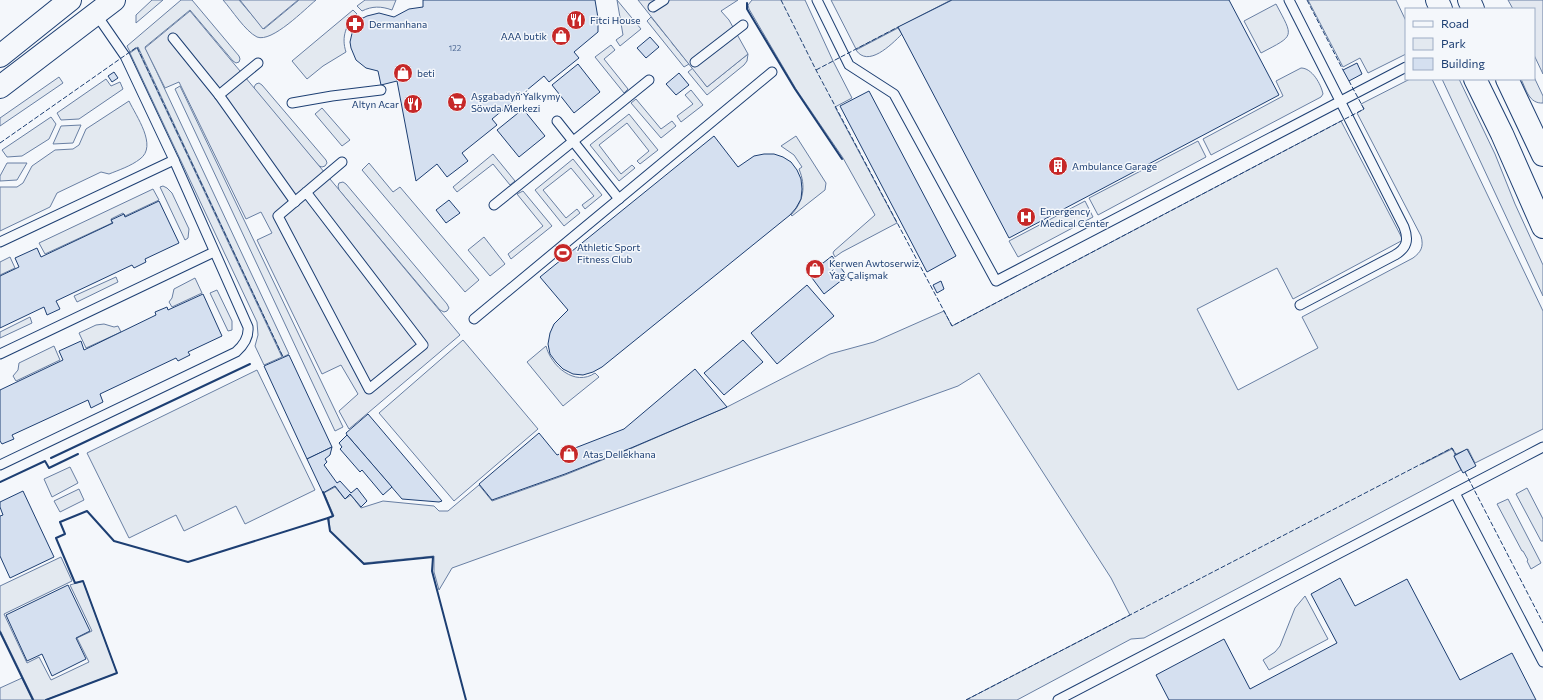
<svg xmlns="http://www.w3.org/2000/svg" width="1543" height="700" font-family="Commissioner,sans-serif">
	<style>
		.green { fill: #e3e9f0; stroke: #687fa3 }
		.parking { fill: #e3e8f0; stroke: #687fa3 }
		.building { fill: #d5e0f0; stroke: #1d3f73 }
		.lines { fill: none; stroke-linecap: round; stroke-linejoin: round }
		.lane-casing { stroke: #1d3f73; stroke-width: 11 }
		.secondary-casing { stroke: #1d3f73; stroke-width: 24 }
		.lane { stroke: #f4f7fb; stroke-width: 9 }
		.secondary { stroke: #f4f7fb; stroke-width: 22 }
		.fence { stroke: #1d3f73; stroke-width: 1; stroke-dasharray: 5 2; stroke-linecap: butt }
		.wall { stroke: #1d3f73; stroke-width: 2 }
		.labels { text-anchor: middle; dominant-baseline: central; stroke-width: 3; stroke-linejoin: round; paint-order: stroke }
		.number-label { font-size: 8px; fill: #4b6792 }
		.poi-label { font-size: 10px; fill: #1d3f73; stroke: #f4f7fb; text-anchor: start }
	</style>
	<rect width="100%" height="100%" fill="#f4f7fb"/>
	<!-- green -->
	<g class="green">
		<path d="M 152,0 L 163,0 L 136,23 L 136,15 Z"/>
		<path d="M 181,0 L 192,0 L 239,56 L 240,59 L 239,62 L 236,63 L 233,61 L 190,10 L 145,47 L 289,354 L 283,357 L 138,47 L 130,52 L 127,46 Z"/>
		<path d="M 223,0 L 239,0 L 264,29 L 299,0 L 316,0 C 305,9 272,43 257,37 C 245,31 232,10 223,0 Z"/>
		<path d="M 365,0 L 396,0 L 392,10 C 381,6 372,6 362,11 L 357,6 Z"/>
		<path d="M 617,0 L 641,29 L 620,46 L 616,40 L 623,35 Z"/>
		<path d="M 752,0 L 805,0 L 833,61 L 852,98 L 835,107 L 897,223 L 842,252 L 835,257 L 833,253 L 834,251 L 875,215 L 843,158 L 796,89 L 749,9 L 748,5 Z"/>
		<path d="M 831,0 L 951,0 L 856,49 Z"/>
		<path d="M 1308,0 L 1396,0 L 1406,21 L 1406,54 L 1368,73 L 1360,58 L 1343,67 Z"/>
		<path d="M 1276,4 C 1294,38 1295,35 1261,53 L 1244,21 Z"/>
		<path d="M 709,5 L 712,9 L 671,42 L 689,64 L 684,67 L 647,21 L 651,17 L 668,38 Z"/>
		<path d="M 353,10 L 357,14 C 346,24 341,37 346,52 L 323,66 L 307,79 L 292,61 Z"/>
		<path d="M 898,28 L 902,34 C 891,45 868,68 856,50 Z"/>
		<path d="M 611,45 L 615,50 L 604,59 L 628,89 L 624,93 L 595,57 Z"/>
		<path d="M 137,48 L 282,357 L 264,365 L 255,346 L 258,335 L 257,322 L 130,53 Z"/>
		<path d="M 748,54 L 747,61 L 744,65 L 707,95 L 688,72 L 693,68 L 707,87 Z"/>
		<path d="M 1301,68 C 1312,68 1321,84 1323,94 L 1321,97 L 1211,155 L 1203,139 L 1283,96 L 1276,81 Z"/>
		<path d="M 59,77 L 63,83 L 0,126 L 0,118 Z"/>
		<path d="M 1534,77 L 1543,96 L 1543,103 C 1529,104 1526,89 1521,79 L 1534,79 Z"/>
		<path d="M 106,79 L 111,86 L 120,82 L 123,89 L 79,119 L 61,120 L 57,113 Z"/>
		<path d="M 1410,79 L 1432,79 L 1543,311 L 1543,429 L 1475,463 L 1468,449 L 1456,454 L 1452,448 L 1422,464 L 1452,449 L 1455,454 L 1454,456 L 1461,470 L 1144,638 L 1131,639 L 1017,700 L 966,700 L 1130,615 L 1111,578 L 979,373 L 958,386 L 452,568 L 439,590 L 434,572 L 434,556 L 364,563 L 330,531 L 329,518 L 334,516 L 324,493 L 335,487 L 345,499 L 351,495 L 361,508 L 383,501 L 434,506 L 439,511 L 448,511 L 479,485 L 492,501 L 565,475 L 632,448 L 727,407 L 830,354 L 874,342 L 944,311 L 952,326 L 1341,121 L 1403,240 L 1293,299 L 1277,268 L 1197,309 L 1238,390 L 1318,348 L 1302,317 L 1413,258 C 1421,252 1424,247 1421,236 L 1357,113 L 1364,109 L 1361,104 Z"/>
		<path d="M 1442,79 L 1459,79 L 1495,154 L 1515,204 L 1543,265 L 1543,296 Z"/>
		<path d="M 259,83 L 262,85 L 326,160 L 327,163 L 325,166 L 322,167 L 319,166 L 255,91 L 254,87 L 256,84 Z"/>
		<path d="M 180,86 L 343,427 L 335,431 L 175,89 Z"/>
		<path d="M 691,90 L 703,105 L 681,122 L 677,116 L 693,104 L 685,95 Z"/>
		<path d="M 636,99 L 661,129 L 672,121 L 676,126 L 661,138 L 631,103 Z"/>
		<path d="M 129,101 C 136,116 158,146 140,159 C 131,166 119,170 109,174 L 101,172 L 57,193 L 50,207 L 0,231 L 0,187 L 17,187 L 23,183 L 32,166 L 55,150 L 73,149 L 79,145 L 86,129 Z"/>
		<path d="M 322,108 L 350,140 L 342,146 L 315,114 Z"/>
		<path d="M 629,114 L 658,150 L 640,164 L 637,161 L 649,151 L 627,123 L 599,145 L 621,174 L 632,165 L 635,168 L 619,181 L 590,145 Z"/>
		<path d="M 51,117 L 56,124 L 49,139 L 22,156 L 7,157 L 2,150 Z"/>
		<path d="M 81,125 L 73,143 L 53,144 L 61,126 Z"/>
		<path d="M 796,136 L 826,183 L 825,190 L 792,216 L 791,215 C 804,201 806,186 799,169 L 802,167 L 794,155 L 781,146 Z"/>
		<path d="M 1198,141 L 1206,157 L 1098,215 L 1089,198 Z"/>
		<path d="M 493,154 L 515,181 L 510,185 L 493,164 L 457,192 L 453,187 Z"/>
		<path d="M 573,159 L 602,195 L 585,209 L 582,205 L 594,196 L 571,168 L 543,190 L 566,218 L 577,209 L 580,213 L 564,226 L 535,190 Z"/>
		<path d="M 7,163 L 27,163 L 17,180 L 0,181 L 0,176 Z"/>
		<path d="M 369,163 L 393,192 L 400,187 L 479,280 L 465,292 L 362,170 Z"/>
		<path d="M 343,182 L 346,184 L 447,304 L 449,308 L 447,311 L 444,312 L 440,310 L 339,190 L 338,186 L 339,183 Z"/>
		<path d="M 163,186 L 167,188 L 172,193 L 189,229 L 188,238 L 185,240 L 160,187 Z"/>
		<path d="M 153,189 L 159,200 L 125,216 L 123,213 L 111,219 L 112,223 L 45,254 L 39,243 Z"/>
		<path d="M 523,191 L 552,226 L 511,259 L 508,254 L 543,226 L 517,194 Z"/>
		<path d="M 1085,201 L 1093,217 L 1018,257 L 1009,241 Z"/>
		<path d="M 484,237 L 505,264 L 490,276 L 468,250 Z"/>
		<path d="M 10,257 L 15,268 L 0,275 L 0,262 Z"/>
		<path d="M 116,277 L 118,282 L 77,302 L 74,296 Z"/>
		<path d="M 195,278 L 202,293 L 172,307 L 169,302 L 172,298 L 174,289 Z"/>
		<path d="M 217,290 L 232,321 L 232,330 L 228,331 L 210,293 Z"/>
		<path d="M 30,317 L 32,323 L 0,338 L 0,332 Z"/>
		<path d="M 104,324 L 114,327 L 118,326 L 121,332 L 86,348 L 79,333 L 96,325 Z"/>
		<path d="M 463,340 L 538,429 L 454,501 L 379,413 Z"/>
		<path d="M 54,346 L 60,360 L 16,381 L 13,376 L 18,370 L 19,363 Z"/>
		<path d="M 546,346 C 551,366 575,387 595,373 L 599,377 L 563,406 L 527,362 Z"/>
		<path d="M 257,370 L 315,490 L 245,524 L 236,506 L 184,531 L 176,515 L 129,538 L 87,453 Z"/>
		<path d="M 70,467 L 78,483 L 52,497 L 44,479 Z"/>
		<path d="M 1527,488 L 1543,519 L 1543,541 L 1541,541 L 1516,494 Z"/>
		<path d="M 79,489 L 84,500 L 60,512 L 54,501 Z"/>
		<path d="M 1508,499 L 1541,563 L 1531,569 L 1527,561 L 1528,560 L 1523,551 L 1522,551 L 1497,504 Z"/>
		<path d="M 61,557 L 72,581 L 4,614 L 27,663 L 39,657 L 51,680 L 89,662 L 77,638 L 92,631 L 70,585 L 83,581 L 117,673 L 45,700 L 34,700 L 0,630 L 0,586 Z"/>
		<path d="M 1305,596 L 1328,639 L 1269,670 L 1263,660 L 1275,652 L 1280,646 L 1295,608 Z"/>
		<path d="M 22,678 L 33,700 L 0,700 L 0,688 Z"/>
	</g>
	<!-- parking -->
	<g class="parking">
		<path d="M 240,0 L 298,0 L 263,29 Z"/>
		<path d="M 638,0 L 738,0 L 721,11 L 729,20 L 748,54 L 707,87 Z"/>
		<path d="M 1508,0 L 1543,0 L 1543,74 L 1534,55 L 1534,9 L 1513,9 Z"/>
		<path d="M 190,11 L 460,335 L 349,429 L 339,411 L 358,394 L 341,365 L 322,374 L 257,240 L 272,233 L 261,212 L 246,219 L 179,82 L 165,88 L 145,48 Z"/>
	</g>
	<!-- building -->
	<g class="building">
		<path d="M 423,0 L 595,0 L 598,18 L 598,32 L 574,52 L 579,58 L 549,82 L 544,76 L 492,119 L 497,125 L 462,153 L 468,161 L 447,177 L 437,164 L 416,181 L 397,81 L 381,85 L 378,71 L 366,68 L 356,60 L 351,48 L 350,42 L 353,29 L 361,19 L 367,16 L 379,13 L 394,17 L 409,9 L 423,7 Z"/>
		<path d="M 952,0 L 1229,0 L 1279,95 L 1009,238 L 898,27 Z"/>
		<path d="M 650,37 L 659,47 L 646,58 L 637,48 Z"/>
		<path d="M 1357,63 L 1362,74 L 1349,81 L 1343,70 Z"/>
		<path d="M 578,64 L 600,92 L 574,113 L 552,85 Z"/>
		<path d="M 114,72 L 118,78 L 112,82 L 108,76 Z"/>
		<path d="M 679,73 L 689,85 L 676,95 L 666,84 Z"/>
		<path d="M 869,91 L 956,256 L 927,272 L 840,106 Z"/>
		<path d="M 523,109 L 545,136 L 519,157 L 497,130 Z"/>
		<path d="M 714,136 L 738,167 L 754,156 L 764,154 L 774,154 L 783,157 L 791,162 L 797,170 L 801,179 L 802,189 L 801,199 L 796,208 L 790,215 L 602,367 L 593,372 L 583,375 L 573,374 L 563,369 L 556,362 L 550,354 L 548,344 L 550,333 L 554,324 L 568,310 L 540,277 Z"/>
		<path d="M 449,200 L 460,213 L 446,223 L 436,210 Z"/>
		<path d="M 159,201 L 179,243 L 145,259 L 146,262 L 134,268 L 132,265 L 56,301 L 60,309 L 47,315 L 44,307 L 0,328 L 0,276 L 19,267 L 15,258 L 37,248 L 41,257 L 113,223 L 111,220 L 124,214 L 125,217 Z"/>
		<path d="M 832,256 L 847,276 L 824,294 L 809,274 Z"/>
		<path d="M 941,281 L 944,289 L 937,293 L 933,285 Z"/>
		<path d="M 807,285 L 834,316 L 777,364 L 751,333 Z"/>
		<path d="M 203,294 L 222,336 L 188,352 L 190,355 L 178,361 L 176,358 L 100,394 L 103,402 L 91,408 L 88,400 L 12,435 L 14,439 L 2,444 L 0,441 L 0,390 L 63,360 L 59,351 L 81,341 L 84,350 L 156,315 L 155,312 L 167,307 L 168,310 Z"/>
		<path d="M 743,340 L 763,362 L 724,395 L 704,373 Z"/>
		<path d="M 289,355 L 332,447 L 307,459 L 264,366 Z"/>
		<path d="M 695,369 L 727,407 L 631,448 L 565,474 L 492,500 L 479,484 L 539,433 L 557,455 L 624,429 Z"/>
		<path d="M 368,414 L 442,501 L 439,502 L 402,499 L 347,435 L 346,433 Z"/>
		<path d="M 347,435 L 392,487 L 383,495 L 362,470 L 360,472 L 340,449 L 342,447 L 339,443 Z"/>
		<path d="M 332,447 L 330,455 L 325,459 L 327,462 L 324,465 L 337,483 L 340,481 L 351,493 L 357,488 L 367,501 L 361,507 L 350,494 L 345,499 L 335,486 L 323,493 L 307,459 Z"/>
		<path d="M 1467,449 L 1476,466 L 1463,473 L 1454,456 Z"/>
		<path d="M 23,491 L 54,557 L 10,578 L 0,556 L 0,516 L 3,515 L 0,507 L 0,502 Z"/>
		<path d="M 1340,578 L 1355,606 L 1407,579 L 1460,680 L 1512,653 L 1536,700 L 1169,700 L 1156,675 L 1224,639 L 1250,689 L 1337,643 L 1311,594 Z"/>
		<path d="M 68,585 L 90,631 L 76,638 L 86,659 L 52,676 L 42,654 L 27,661 L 6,615 Z"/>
	</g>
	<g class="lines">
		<!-- lane casing -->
		<g class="lane-casing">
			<g id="lane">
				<path d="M 817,0 L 849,65 L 894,94 L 996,281 L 1406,67"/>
				<path d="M 1289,0 L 1404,227 C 1409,240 1407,248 1395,255 L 1300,305"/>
				<path d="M 653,7 L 664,0"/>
				<path d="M 173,38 L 219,95"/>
				<path d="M 695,62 L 743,25"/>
				<path d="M 258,63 L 219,95 L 295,202"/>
				<path d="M 292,103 L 332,96 L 381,90"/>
				<path d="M 557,121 L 619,199"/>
				<path d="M 306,192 L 423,345 L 369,389 L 278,216 L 342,162"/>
				<path d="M 494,205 L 649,80"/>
				<path d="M 0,242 L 174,160"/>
				<path d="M 474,319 L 772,72"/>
				<path d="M 0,354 L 214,252"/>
				<path d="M 0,465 L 236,352 C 244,345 249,337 248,327 L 174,160 L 125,56 L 96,14"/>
				<path d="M 1455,493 L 1543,662"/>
				<path d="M 1058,700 L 1543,447"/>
			</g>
		</g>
		<!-- secondary casing -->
		<g class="secondary-casing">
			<g id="secondary">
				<path d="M 1437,0 L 1441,9"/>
				<path d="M 1469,0 L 1473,9"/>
				<path d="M 0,56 L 70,0"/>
				<path d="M 1475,79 L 1502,134 L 1543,227"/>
				<path d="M 1507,79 L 1543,155"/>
				<path d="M 0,87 L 114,0"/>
			</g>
		</g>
		<!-- lane -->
		<use href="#lane" class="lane"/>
		<!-- secondary -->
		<use href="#secondary" class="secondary"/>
		<!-- fence -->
		<g class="fence">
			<path d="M 781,0 L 816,70 L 952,326 L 1364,109 L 1349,81"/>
			<path d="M 1307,0 L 1343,70"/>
			<path d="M 816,70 L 898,27"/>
			<path d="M 0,143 L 137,47 L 283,357"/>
			<path d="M 1465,472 L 1543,623"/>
			<path d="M 966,700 L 1452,448 L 1456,455"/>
		</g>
		<!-- wall -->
		<g class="wall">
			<path d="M 747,3 L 747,9 L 795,89 L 842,159"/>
			<path d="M 51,458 L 250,364"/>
			<path d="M 0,482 L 45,461 L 49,468 L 78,454"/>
			<path d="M 323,492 L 333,516 L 328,518"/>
			<path d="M 0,632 L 33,700"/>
			<path d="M 46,700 L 117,673 L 83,581 L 75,583 L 56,538 L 65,534 L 60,522 L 87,511 L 114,541 L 188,562 L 328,518 L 330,531 L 364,564 L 433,557 L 432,571 L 466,700"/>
		</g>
	</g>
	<!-- icons -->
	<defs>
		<g id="restaurant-disc" transform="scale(1)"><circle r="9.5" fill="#c62828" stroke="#f4f7fb"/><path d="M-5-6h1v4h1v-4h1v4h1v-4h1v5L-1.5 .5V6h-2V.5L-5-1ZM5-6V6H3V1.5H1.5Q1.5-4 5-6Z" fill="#fff"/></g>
		<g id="pharmacy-disc" transform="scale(1)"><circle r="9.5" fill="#c62828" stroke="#f4f7fb"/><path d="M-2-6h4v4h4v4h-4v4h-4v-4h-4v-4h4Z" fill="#fff"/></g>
		<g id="shop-disc" transform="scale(1)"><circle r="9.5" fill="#c62828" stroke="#f4f7fb"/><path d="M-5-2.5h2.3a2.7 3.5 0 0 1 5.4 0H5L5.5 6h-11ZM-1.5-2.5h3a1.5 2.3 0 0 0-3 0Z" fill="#fff"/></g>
		<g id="supermarket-disc" transform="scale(1)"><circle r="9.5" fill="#c62828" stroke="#f4f7fb"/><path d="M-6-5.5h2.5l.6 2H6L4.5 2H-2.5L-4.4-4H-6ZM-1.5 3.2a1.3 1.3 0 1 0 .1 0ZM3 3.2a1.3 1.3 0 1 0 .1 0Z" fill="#fff"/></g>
		<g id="building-disc" transform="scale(1)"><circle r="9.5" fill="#c62828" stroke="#f4f7fb"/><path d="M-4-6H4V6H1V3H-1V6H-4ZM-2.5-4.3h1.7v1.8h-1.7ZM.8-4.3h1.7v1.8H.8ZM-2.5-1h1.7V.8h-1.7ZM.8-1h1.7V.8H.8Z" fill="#fff"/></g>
		<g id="hospital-disc" transform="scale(1)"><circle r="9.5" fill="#c62828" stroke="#f4f7fb"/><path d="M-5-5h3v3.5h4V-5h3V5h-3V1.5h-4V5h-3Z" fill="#fff"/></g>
		<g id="stadium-disc" transform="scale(1)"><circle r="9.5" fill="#c62828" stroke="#f4f7fb"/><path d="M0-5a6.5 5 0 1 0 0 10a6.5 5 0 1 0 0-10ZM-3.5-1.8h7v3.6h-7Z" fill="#fff"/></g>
	</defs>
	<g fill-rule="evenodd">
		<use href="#restaurant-disc" x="576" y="20"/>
		<use href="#pharmacy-disc" x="355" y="24"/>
		<use href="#shop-disc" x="561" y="36"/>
		<use href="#shop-disc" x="403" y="73"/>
		<use href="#supermarket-disc" x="457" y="102"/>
		<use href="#restaurant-disc" x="413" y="104"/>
		<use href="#building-disc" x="1058" y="166"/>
		<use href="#hospital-disc" x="1026" y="217"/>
		<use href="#stadium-disc" x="563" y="253"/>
		<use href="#shop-disc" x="815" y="269"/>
		<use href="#shop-disc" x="569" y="454"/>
	</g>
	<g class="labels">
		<!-- number labels -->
		<g class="number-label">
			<text x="455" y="48">122</text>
		</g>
		<!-- poi labels -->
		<g class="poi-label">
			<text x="590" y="20">Fitci House</text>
			<text x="369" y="24">Dermanhana</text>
			<text x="547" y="36" text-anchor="end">AAA butik</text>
			<text x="417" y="73">beti</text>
			<text x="471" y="96">Aşgabadyň Ýalkymy<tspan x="471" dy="12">Söwda Merkezi</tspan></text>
			<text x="399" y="104" text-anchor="end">Altyn Acar</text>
			<text x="1072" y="166">Ambulance Garage</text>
			<text x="1040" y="211">Emergency<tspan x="1040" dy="12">Medical Center</tspan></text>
			<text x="577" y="247">Athletic Sport<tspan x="577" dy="12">Fitness Club</tspan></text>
			<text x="829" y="263">Kerwen Awtoserwiz<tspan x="829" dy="12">Ýag Çalişmak</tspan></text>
			<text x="583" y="454">Atas Dellekhana</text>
		</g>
	</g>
	<!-- legend -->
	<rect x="1405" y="8" width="130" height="72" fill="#f4f7fb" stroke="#9eadc5"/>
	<rect x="1413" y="21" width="20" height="6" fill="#f4f7fb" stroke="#9eadc5"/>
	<text x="1441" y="28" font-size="12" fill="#1d3f73">Road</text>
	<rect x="1413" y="38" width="20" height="12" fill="#e3e9f0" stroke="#9eadc5"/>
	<text x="1441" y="48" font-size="12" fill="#1d3f73">Park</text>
	<rect x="1413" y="58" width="20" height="12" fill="#d5e0f0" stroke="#9eadc5"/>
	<text x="1441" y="68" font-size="12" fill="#1d3f73">Building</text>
</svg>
